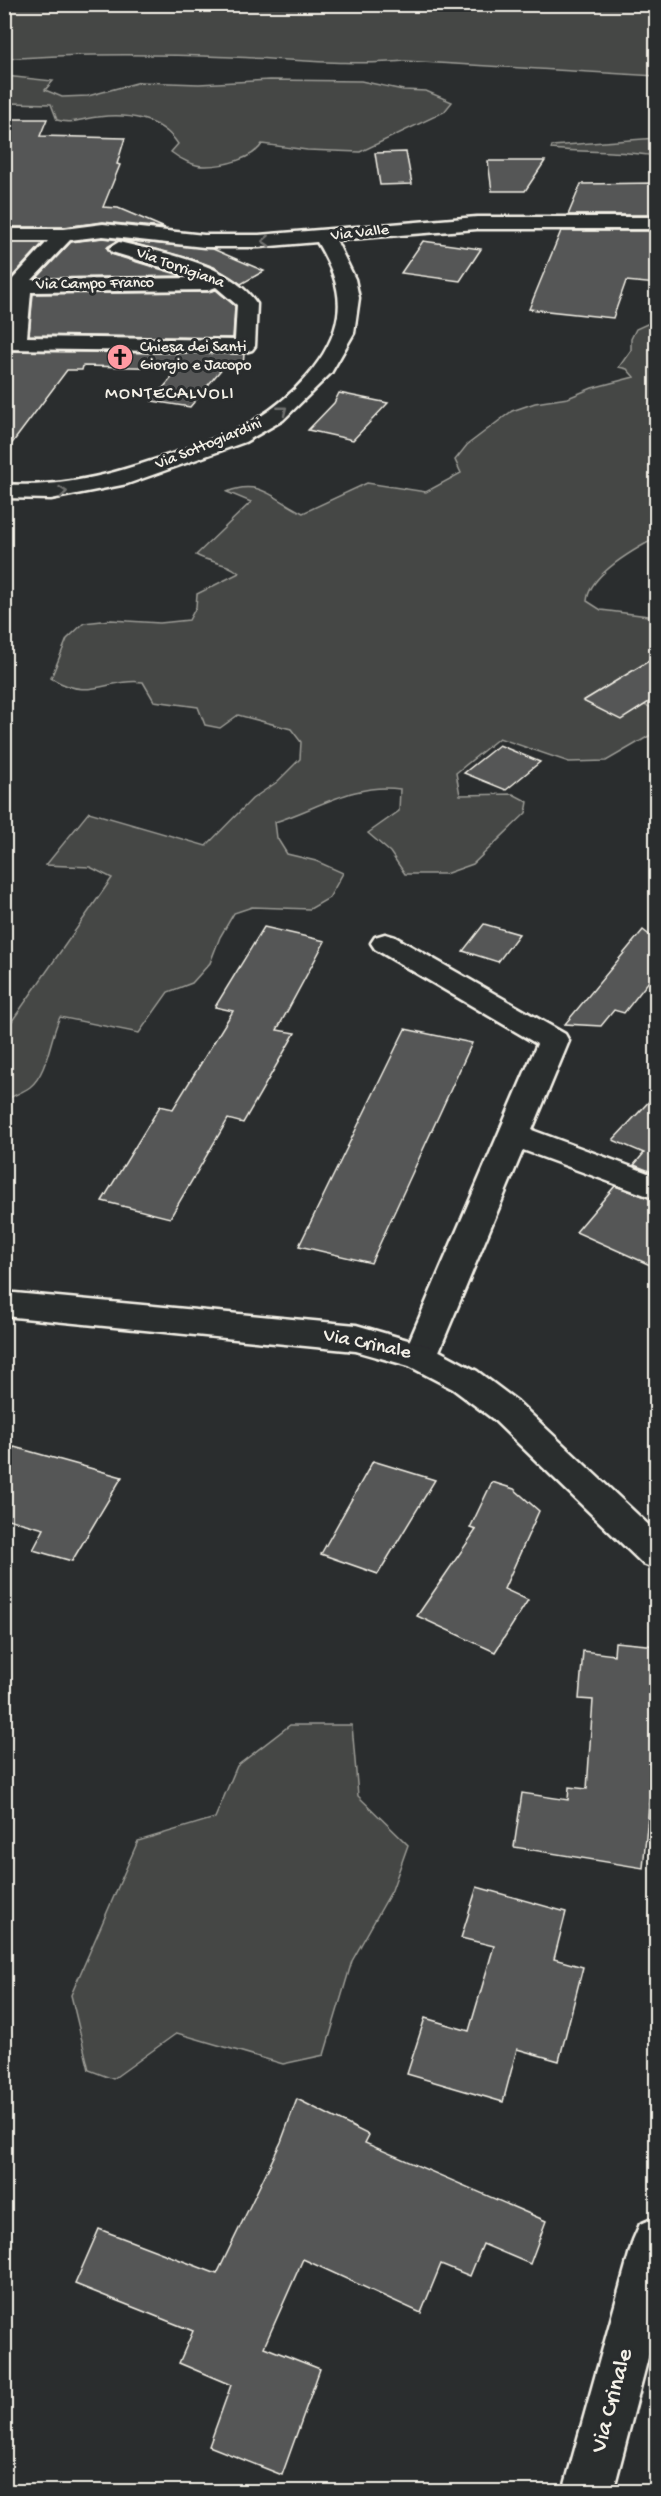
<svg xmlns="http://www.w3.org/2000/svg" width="661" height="2496" font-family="'Gochi Hand',sans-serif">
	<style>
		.green { fill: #444645; stroke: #9c9c96; stroke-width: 1.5 }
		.building { fill: #555756; stroke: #f4f1e8; stroke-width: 1.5 }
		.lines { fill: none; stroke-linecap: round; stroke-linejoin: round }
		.street-casing { stroke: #f4f1e8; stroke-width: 5 }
		.secondary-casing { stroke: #f4f1e8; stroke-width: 5 }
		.street { fill: #2a2d2e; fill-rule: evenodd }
		.secondary { fill: #2a2d2e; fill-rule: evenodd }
		.oneway { stroke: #71726f }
		.labels { text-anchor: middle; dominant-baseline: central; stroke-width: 6; stroke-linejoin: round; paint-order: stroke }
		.far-street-label { font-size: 16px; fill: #f4f1e8; stroke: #2a2d2e }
		.far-poi-label { font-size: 16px; fill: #f4f1e8; stroke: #2a2d2e; text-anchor: start }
		.far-quarter-label { font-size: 18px; letter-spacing: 1.5px; fill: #f4f1e8; stroke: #2a2d2e }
		.street-label { font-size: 20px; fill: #f4f1e8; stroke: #2a2d2e }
		.near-street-label { font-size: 24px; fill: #f4f1e8; stroke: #2a2d2e }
	</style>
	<rect width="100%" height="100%" fill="#2a2d2e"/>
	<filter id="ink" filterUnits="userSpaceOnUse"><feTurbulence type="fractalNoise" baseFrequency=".0167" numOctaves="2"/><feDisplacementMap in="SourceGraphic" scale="12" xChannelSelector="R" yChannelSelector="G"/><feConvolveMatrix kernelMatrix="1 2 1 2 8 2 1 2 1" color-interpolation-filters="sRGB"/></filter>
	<g filter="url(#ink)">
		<!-- green -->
		<g class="green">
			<path d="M 5,4 L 656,5 L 656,76 L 405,61 C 348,66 290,59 232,57 C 156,54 80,53 5,59 Z"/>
			<path d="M 5,76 L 53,81 L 45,90 L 62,97 L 88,96 L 140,82 L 199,84 L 270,80 L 361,81 L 403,90 L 426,91 L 452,102 L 444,112 L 360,152 L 307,150 L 262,144 C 253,159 223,166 206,166 C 195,167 180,159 171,152 L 178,144 C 161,118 128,113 98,117 C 83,118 72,125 57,120 L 51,104 L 11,103 L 5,109 Z"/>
			<path d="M 656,138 L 655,156 C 620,150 586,153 551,149 L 552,146 Z"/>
			<path d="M 656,320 L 656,538 C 635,549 589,575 587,601 L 601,610 L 656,617 L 656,659 L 653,658 L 583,701 L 621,719 L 644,705 L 656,709 L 656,732 L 606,761 L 569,762 L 499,738 L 456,773 L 460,795 L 513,794 L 528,802 L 526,813 L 473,864 L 445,874 L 405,874 L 390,852 L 368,833 L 399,811 L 400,789 C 356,782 316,809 275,822 L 277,838 L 287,854 L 316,861 L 343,873 L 329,898 L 310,909 L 252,907 L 234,913 L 220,937 L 210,963 L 192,983 L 168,992 L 139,1033 L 60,1017 C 50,1037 48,1073 30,1087 C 23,1092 13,1096 5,1100 L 5,1031 L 112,878 L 90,867 L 46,865 L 89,812 L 206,846 L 252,799 L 277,782 L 300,759 L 301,742 L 291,729 L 238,715 L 220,728 L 205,725 L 198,707 L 154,701 L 143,682 C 106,678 90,702 51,678 L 67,639 L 84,623 L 111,620 L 160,623 L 189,620 L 196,607 L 197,594 L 239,573 C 227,562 210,563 196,555 L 251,502 L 227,492 C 259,478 274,499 303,513 L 367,483 L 426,492 L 461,473 L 455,460 L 467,445 L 512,411 L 535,403 L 568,398 L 592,388 L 634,377 L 627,369 L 619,367 L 631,350 L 631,339 L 636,329 Z"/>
			<path d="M 290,1725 L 352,1725 L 358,1796 L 408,1845 L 392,1890 L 352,1961 L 324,2055 L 283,2064 L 177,2033 L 113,2079 L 89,2070 L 71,1995 L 138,1841 L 215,1818 L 237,1766 Z"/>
		</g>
		<!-- building -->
		<g class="building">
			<path d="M 11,119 L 47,119 L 40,136 L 125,138 L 117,164 L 120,165 L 103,207 L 118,208 L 165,228 L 103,222 L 64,227 L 4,227 L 4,151 Z"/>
			<path d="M 406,152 L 412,184 L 380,185 L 375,153 Z"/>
			<path d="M 488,161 L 545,161 L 525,191 L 492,191 Z"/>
			<path d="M 657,183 L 657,215 L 568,215 L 581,184 Z"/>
			<path d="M 561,231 L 657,231 L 657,284 L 626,281 L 613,318 L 529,309 Z"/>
			<path d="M 103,238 L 119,240 L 107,248 L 111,254 L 183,276 L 37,278 L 71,242 Z"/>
			<path d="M 121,240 L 213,249 L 264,271 L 241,284 L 214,267 L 195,260 Z"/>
			<path d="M 423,241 L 481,249 L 460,281 L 401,273 Z"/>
			<path d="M 4,243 L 43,243 L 11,278 L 4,278 Z"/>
			<path d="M 216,290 L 235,306 L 233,338 L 29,335 L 33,294 L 208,292 Z"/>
			<path d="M 4,351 L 244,354 L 243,366 L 224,366 L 190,407 L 152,401 L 180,368 L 83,366 L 82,370 L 67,370 L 4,454 Z"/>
			<path d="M 339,393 L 388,403 L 353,440 L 308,430 L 334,403 Z"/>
			<path d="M 657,656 L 657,697 L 621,720 L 583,701 Z"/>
			<path d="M 499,745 L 540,762 L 506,790 L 464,773 Z"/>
			<path d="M 484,924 L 519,934 L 498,962 L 463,951 Z"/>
			<path d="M 264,927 L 325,941 L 277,1030 L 295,1033 L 243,1123 L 228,1119 L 170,1218 L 102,1201 L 160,1106 L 173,1109 L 233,1011 L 215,1007 Z"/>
			<path d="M 643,930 L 657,941 L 657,971 L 624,1013 L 614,1010 L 601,1026 L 565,1024 Z"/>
			<path d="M 405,1029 L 472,1043 L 371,1263 L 299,1246 Z"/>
			<path d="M 657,1093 L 657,1174 L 634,1165 L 644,1153 L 613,1140 Z"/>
			<path d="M 615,1186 L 657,1201 L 657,1268 L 576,1232 Z"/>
			<path d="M 14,1447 L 122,1477 L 72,1561 L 33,1550 L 44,1529 L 4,1518 L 4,1463 Z"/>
			<path d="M 373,1461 L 435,1480 L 378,1574 L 321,1554 Z"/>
			<path d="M 492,1482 L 514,1489 L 539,1511 L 504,1589 L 528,1600 L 495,1652 L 417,1616 L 476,1530 L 470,1528 Z"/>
			<path d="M 615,1642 L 657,1646 L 657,1765 L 653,1765 L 643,1868 L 514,1847 L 522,1793 L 568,1800 L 569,1787 L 587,1789 L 593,1700 L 579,1699 L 583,1651 L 614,1655 Z"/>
			<path d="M 477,1887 L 566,1912 L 554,1959 L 583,1967 L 559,2061 L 517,2049 L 503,2102 L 407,2074 L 425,2018 L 469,2031 L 494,1946 L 461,1938 Z"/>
			<path d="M 297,2099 L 369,2135 L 365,2143 L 546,2221 L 530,2264 L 483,2244 L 470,2276 L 441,2264 L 421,2313 L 303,2259 L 264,2347 L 320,2369 L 282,2475 L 209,2446 L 231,2385 L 179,2363 L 193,2331 L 75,2284 L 99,2229 L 217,2274 L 281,2142 Z"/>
		</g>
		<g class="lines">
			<!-- street casing -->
			<g class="street-casing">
				<g id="street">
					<path d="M 477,217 L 656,217 L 656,229 L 477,229 L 336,240 L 355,279 L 359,298 L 354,333 L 331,373 L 283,420 L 245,442 L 127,484 L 51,499 L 4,498 L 4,484 C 68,489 123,471 183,450 C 207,441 233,434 255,420 C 290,399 332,358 338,315 C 342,289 330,264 317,242 L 259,247 L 204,247 L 103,236 L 70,240 L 32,280 L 198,278 L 112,252 L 109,248 L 119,242 C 165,254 228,262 257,304 L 255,346 L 252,350 L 245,352 L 4,349 L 11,292 L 4,292 L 4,280 L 12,280 L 48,241 L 4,241 L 4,229 L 64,229 L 103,224 L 204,235 L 259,235 ZM 216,287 L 237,305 L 235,340 L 27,337 L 31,292 L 208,290 Z"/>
					<path d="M 385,934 L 395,937 L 565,1034 L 569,1041 L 532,1130 L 656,1176 L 656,1199 L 523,1150 L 437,1356 L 432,1365 L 420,1369 L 408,1365 L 403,1356 L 537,1044 L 375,949 L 371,943 L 375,937 Z"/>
				</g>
			</g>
			<!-- secondary casing -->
			<g class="secondary-casing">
				<g id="secondary">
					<path d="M 4,1292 L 356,1325 L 432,1347 L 477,1371 L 517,1401 L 656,1532 L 656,1569 L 643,1564 L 493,1419 L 453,1389 L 409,1366 L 356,1351 L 4,1316 Z"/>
					<path d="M 656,2217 L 656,2327 L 613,2492 L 563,2492 L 633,2240 L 640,2224 Z"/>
				</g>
			</g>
			<!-- street -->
			<use href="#street" class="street"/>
			<!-- secondary -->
			<use href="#secondary" class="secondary"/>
		</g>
		<!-- one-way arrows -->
		<defs><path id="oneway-chevron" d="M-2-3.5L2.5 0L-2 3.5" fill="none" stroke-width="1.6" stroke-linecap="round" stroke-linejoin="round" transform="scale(1.5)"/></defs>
		<g class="oneway">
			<use href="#oneway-chevron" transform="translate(266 241) rotate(177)"/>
			<use href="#oneway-chevron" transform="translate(283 410) rotate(-39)"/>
			<use href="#oneway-chevron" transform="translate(63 492) rotate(-6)"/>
		</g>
	</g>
	<!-- icons -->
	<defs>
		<g id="church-disc" transform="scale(1.35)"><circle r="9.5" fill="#ff9aa2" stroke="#2a2d2e"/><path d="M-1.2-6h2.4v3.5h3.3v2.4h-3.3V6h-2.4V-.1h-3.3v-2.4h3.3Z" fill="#111"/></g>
	</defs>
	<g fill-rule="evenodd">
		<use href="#church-disc" x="120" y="357"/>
	</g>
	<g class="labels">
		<!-- far-street labels -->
		<g class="far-street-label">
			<text transform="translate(360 234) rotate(-6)">Via Valle</text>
			<text transform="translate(180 269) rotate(20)">Via Torrigiana</text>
			<text transform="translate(95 285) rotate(-1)">Via Campo Franco</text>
			<text transform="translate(209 445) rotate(-22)">Via Sottogiardini</text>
		</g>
		<!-- far-poi labels -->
		<g class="far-poi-label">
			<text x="140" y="348">Chiesa dei Santi<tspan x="140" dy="18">Giorgio e Jacopo</tspan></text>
		</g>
		<!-- far-quarter labels -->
		<g class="far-quarter-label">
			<text x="170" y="394">MONTECALVOLI</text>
		</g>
		<!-- street labels -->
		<g class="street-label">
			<text transform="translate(367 1345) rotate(12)">Via Crinale</text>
		</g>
		<!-- near-street labels -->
		<g class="near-street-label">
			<text transform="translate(613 2401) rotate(-75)">Via Crinale</text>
		</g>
	</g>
	<!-- margin -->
	<rect width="661" height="2496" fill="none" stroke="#2a2d2e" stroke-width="24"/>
	<rect x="12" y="12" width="637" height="2472" fill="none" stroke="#f4f1e8" stroke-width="2" filter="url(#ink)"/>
</svg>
